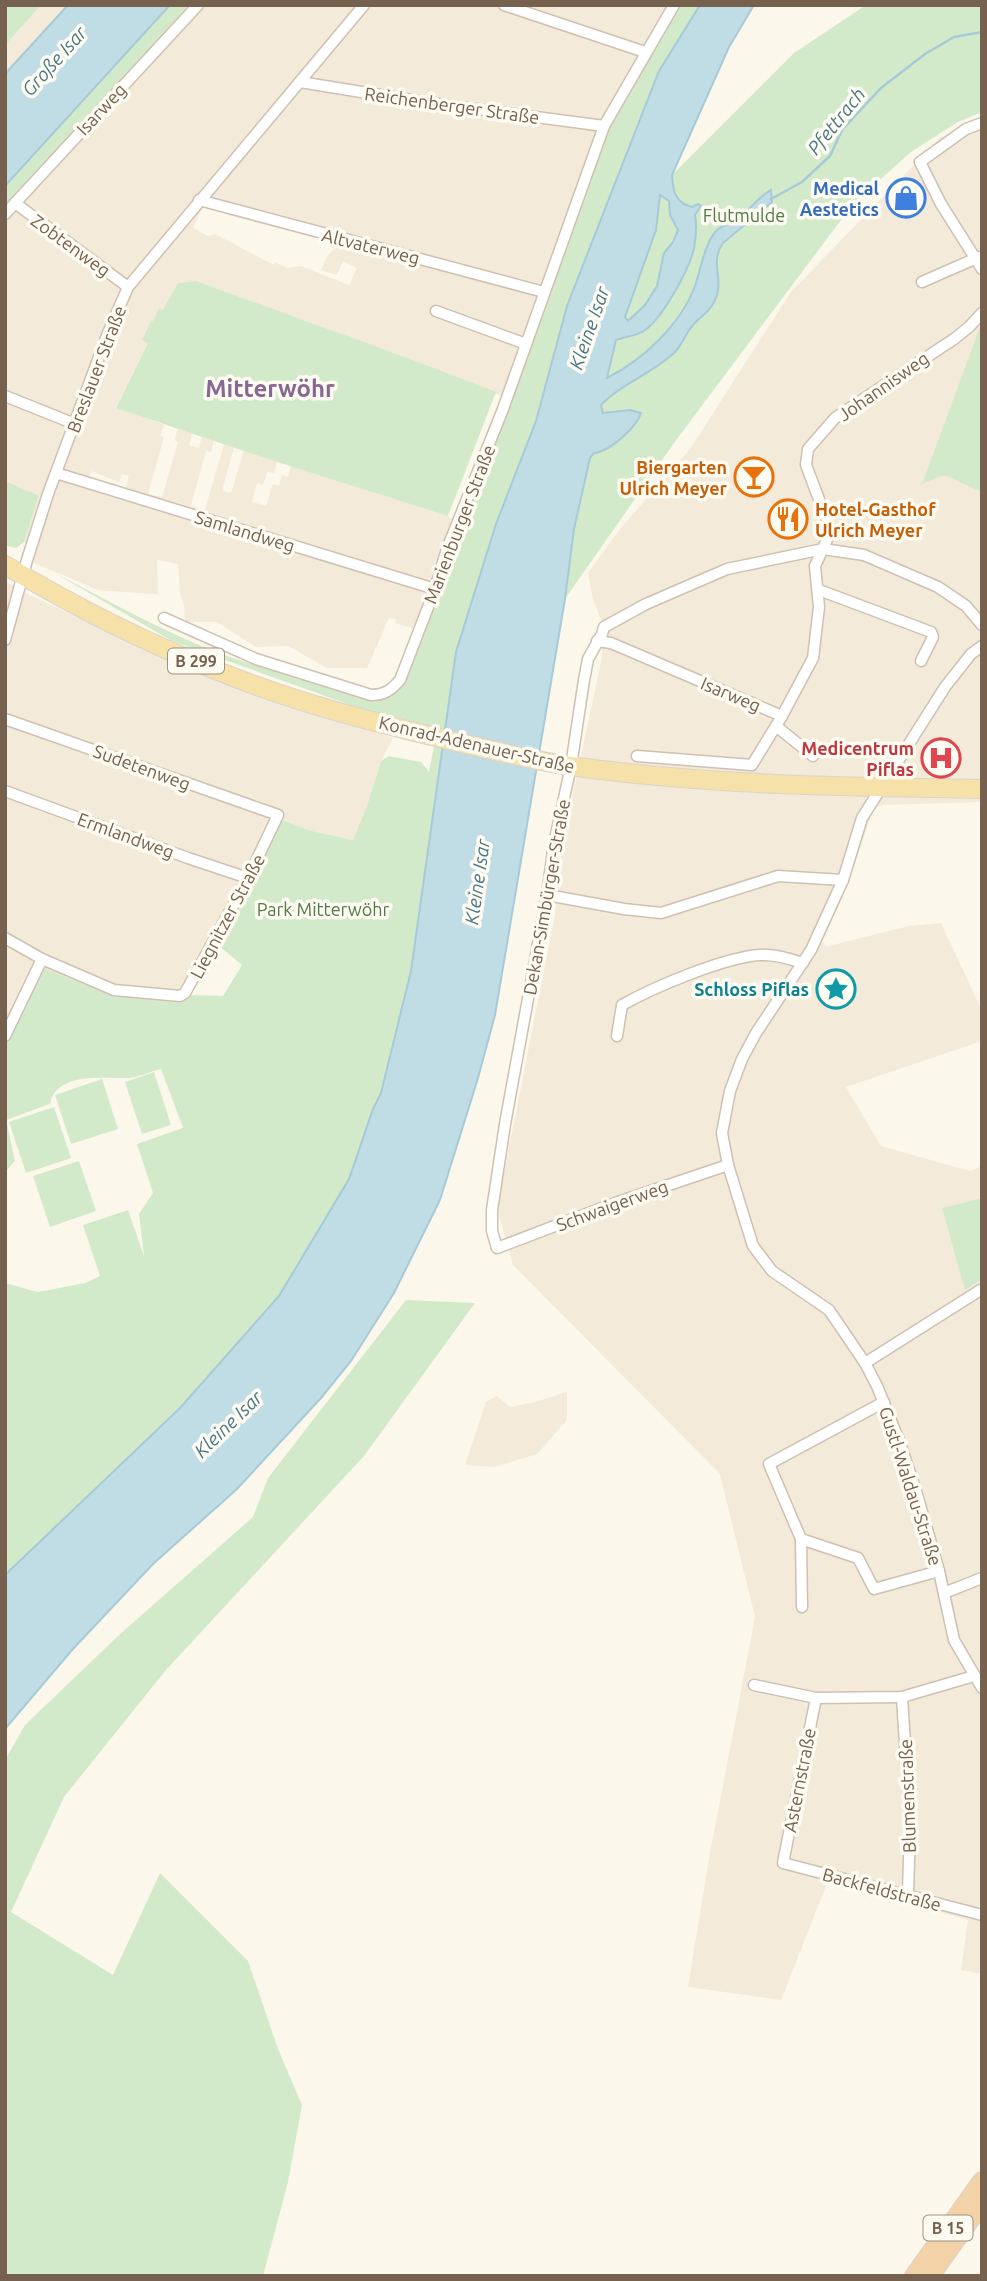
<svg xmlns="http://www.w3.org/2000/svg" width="987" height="2281" font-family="Ubuntu,sans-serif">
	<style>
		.residential { fill: #f3eada; fill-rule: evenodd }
		.green { fill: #d3eaca }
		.water { fill: #c0dce5; stroke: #a7cad7; stroke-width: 2; fill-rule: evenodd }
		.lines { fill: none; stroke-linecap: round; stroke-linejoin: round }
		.stream { stroke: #a7cad7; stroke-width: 2.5 }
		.minor-casing { stroke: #cec1b1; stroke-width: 13 }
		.primary-casing { stroke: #d9d3ce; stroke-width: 20 }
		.trunk-casing { stroke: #d9d3ce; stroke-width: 20 }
		.minor { stroke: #fff; stroke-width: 10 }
		.primary { stroke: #f6e2a8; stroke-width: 18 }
		.trunk { stroke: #f4d2a7; stroke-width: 18 }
		.labels { text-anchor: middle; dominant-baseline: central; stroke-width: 7; stroke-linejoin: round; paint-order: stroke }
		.shield { fill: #fefbf2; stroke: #9f8f80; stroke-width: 2 }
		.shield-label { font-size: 16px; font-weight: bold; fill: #76614f }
		.street-label { font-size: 18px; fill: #76614f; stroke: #fefbf2 }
		.shop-label { font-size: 18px; font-weight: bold; fill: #366cbe; stroke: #fefbf2; text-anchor: end }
		.park-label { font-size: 18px; fill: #517b47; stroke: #fefbf2 }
		.food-label { font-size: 18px; font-weight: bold; fill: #c56008; stroke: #fefbf2; text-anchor: end }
		.health-label { font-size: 18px; font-weight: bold; fill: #be3a42; stroke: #fefbf2; text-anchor: end }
		.culture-label { font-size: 18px; font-weight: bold; fill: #0d838f; stroke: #fefbf2; text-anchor: end }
		.water-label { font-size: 19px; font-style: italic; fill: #497788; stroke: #fefbf2 }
		.district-label { font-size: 24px; font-weight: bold; fill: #886792; stroke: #fefbf2 }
	</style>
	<rect width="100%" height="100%" fill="#fcf7eb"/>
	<!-- residential -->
	<g class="residential">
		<path d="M 5,5 L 68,5 L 5,74 Z"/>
		<path d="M 203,5 L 674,5 L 507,398 L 408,358 L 196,281 L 178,283 L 116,407 L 164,425 L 160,436 L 164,437 L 148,494 L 162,497 L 178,442 L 174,440 L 178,429 L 192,433 L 189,445 L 199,448 L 202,436 L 214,441 L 211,452 L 206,451 L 191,506 L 205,510 L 224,444 L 234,447 L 222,491 L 231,493 L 244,450 L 277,462 L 274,473 L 267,472 L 263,485 L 257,483 L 252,502 L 266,506 L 273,484 L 279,486 L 282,475 L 288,477 L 291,466 L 448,516 L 457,523 L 419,630 L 395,623 L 396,619 L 389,618 L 367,668 L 327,668 L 288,646 L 256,647 L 217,622 L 185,622 L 184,605 L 180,594 L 178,564 L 157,560 L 158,594 L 151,594 L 98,590 L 27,560 L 30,548 L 24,542 L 39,497 L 5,481 L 5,221 ZM 199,201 L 342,239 L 327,257 L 321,270 L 337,275 L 343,261 L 357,268 L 349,285 L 301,266 L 287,268 L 275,262 L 274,265 L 215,234 L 208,236 L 193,228 L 202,209 ZM 91,471 L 119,482 L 122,474 L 129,476 L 124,494 L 87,484 Z"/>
		<path d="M 982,121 L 982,802 L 882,805 L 874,808 L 847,886 L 822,941 L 825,946 L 829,946 L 909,926 L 941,923 L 982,1011 L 982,1041 L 846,1087 L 881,1146 L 970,1171 L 982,1166 L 982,1974 L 961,1970 L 968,1920 L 828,1881 L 781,2000 L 688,1987 L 709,1859 L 755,1617 L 720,1474 L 513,1265 L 497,1208 L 555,915 L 562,846 L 601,662 L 604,627 L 593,599 L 588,573 L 620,529 L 690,449 L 791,292 L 941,137 Z"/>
		<path d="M 5,581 L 25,593 L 200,674 L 393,738 L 381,761 L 367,806 L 353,840 L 312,831 L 279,819 L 218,946 L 191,995 L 182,1003 L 113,996 L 43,968 L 5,1036 Z"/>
		<path d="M 567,1392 L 567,1420 L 537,1454 L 495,1467 L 465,1465 L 486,1402 L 497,1396 L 510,1407 L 535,1402 Z"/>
	</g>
	<!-- green -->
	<g class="green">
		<path d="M 5,5 L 41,5 L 5,45 Z"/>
		<path d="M 170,5 L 192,5 L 5,209 L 5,186 Z"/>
		<path d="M 674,5 L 700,5 L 659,71 L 567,306 L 536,421 L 496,524 L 456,652 L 411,971 L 381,1093 L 373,1109 L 349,1179 L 279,1296 L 180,1408 L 5,1575 L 5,1283 L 38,1292 L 85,1283 L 100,1276 L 83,1225 L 128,1210 L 144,1256 L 139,1214 L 153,1193 L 137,1144 L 183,1128 L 161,1069 C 151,1071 140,1077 129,1078 C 104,1079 57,1071 50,1104 L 6,1120 L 15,1161 L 5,1172 L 5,1036 L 43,968 L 113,996 L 182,1003 L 191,995 L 223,996 L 242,965 L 219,946 L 279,819 L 312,831 L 353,840 L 367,806 L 381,761 L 389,756 L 421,762 L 429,772 L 437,731 L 412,727 L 172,641 L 53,572 C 103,598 153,626 206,648 C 254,667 305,679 354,695 L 371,696 L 400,680 L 604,126 Z"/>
		<path d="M 866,5 L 982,5 L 982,112 L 958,122 L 911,152 L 853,204 L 674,443 L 565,599 L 574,529 L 590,458 L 594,452 C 613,452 632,428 641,413 L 630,410 L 603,413 L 601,409 L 601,405 L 607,400 L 611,353 L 656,230 L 660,195 L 672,175 L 794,53 Z"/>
		<path d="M 196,281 L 408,358 L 496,392 L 448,516 L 277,462 L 116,408 L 148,343 L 142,340 L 151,321 L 153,321 L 159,308 L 163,310 L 178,283 Z"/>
		<path d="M 982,322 L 982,492 L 944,475 L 922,484 Z"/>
		<path d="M 5,481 L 39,496 L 24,542 L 16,548 L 5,545 Z"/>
		<path d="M 154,1072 L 171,1125 L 142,1134 L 125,1082 Z"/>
		<path d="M 102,1079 L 118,1129 L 71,1144 L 55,1095 Z"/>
		<path d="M 54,1107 L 71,1158 L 26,1173 L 9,1122 Z"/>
		<path d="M 79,1161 L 96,1211 L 50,1227 L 33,1176 Z"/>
		<path d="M 982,1198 L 980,1202 L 982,1279 L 965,1290 L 942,1208 Z"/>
		<path d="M 406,1300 L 475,1303 L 364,1456 L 166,1670 L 64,1797 L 11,1912 L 113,1975 L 160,1873 L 248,1961 L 278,2049 L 302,2105 L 288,2182 L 263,2276 L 5,2276 L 5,1760 L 25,1725 L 119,1635 L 253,1517 L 268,1478 Z"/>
	</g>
	<!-- water -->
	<g class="water">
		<path d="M 68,5 L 170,5 L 5,186 L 5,74 Z"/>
		<path d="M 700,5 L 754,5 L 729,47 L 672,175 C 673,191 675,203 692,207 L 698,204 L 701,206 L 695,215 C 697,226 696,237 694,248 C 690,268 661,322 642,332 C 635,336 624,337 616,340 L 607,378 C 643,360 681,324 695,286 C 701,269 704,245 716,231 C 724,223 735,223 743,215 C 753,206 759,196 771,190 L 772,202 L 723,243 C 708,264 727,280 713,304 C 708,313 700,317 694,324 C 686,332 683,343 676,351 C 654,373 622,383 601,405 L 603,413 L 630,410 L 641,413 C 637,427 609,452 594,453 L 590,458 L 574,529 L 565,599 L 495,1015 L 478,1078 L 440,1200 L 394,1293 L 351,1361 L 321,1398 L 237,1489 L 153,1564 L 72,1650 L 5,1729 L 5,1575 L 180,1408 L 279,1296 L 349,1179 L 373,1109 L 381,1093 L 411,971 L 456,652 L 496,524 L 536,421 L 567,306 L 659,71 ZM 660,195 L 669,201 L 670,215 L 678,230 L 673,242 L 664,253 L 657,286 L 645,305 L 628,321 L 625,317 L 656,230 Z"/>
	</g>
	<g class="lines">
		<!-- stream -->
		<path class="stream" d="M 771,199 L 802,182 L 830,156 L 842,130 L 881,88 L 925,54 L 954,37 L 982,32"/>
		<!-- minor casing -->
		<g class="minor-casing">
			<g id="minor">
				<path d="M 504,5 L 645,52"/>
				<path d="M 300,82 L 423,102 L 604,126"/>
				<path d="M 982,123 L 966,129 L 920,162 L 941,204 L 982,269"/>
				<path d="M 199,200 L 544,292"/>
				<path d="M 15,203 L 128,287"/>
				<path d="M 5,214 L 198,5"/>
				<path d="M 922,282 L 979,257"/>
				<path d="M 436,311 L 526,344"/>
				<path d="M 5,396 L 75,424"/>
				<path d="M 56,473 L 435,589"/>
				<path d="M 819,590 L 931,632 L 933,637 L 921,661"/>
				<path d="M 164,618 L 256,659 L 371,695 C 385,695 391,690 400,680 L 435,589 L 447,549 L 503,409 L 604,126 L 674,5"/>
				<path d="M 5,640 L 27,560 L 48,494 L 108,333 L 128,287 L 364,5"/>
				<path d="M 597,641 L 611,643 L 782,716 L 752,765 L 637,756"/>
				<path d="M 982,646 L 971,654 L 945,687 L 862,818 L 843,880 L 811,950 L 756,1033 L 742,1059 L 730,1091 L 722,1133 L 728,1165 L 753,1246 L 772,1271 L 829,1310 L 865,1363 L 877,1386 L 900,1443 L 916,1491 L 939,1571 L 954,1640 L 982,1688"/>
				<path d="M 782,716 L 813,658 L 819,607 L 815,566 L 831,531 L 806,465 L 808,449 L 835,418 L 954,339 L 969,327 L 982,313"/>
				<path d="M 5,719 L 278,815 L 248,878 L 185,993 L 180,996 L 114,990 L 42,959 L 5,938"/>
				<path d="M 776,726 L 813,756"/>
				<path d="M 5,791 L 188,858 L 248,878"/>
				<path d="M 547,895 L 624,909 L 661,913 L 778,876 L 843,880"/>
				<path d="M 5,1036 L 42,959"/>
				<path d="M 617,1036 L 622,1005 C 654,987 725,957 760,955 C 775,954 789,959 803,963"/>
				<path d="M 728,1165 L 615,1203 L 497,1248 L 492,1231 L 492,1210 L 505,1124 L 547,895 L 554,844 L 571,766 L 584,680 L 588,659 L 602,634 L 604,627 L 646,604 L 727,569 L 823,549 L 864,555 L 938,587 L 966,606 L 982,625"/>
				<path d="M 865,1363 L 982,1289"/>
				<path d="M 801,1539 L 769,1464 L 884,1402"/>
				<path d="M 944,1593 L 982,1578"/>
				<path d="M 802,1607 L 801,1539 L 858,1558 L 874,1589 L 939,1571"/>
				<path d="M 754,1685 L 816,1698 L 902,1697 L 974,1676"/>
				<path d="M 902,1697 L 910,1823 L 908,1894"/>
				<path d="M 816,1698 L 783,1863 L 982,1915"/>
			</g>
		</g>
		<!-- primary casing -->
		<g class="primary-casing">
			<path id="primary" d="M 5,565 C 70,604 147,643 218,671 C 296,703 380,724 461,743 C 497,751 534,761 570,766 C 707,785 844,787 982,789"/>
		</g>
		<!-- trunk casing -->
		<g class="trunk-casing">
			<g id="trunk">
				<path d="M 914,2276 L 982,2181"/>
				<path d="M 930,2276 L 982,2203"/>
			</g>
		</g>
		<!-- minor -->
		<use href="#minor" class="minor"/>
		<!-- primary -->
		<use href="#primary" class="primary"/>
		<!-- trunk -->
		<use href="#trunk" class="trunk"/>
	</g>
	<!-- icons -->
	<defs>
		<g id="shop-ring" transform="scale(2.0125)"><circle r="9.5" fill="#fefbf2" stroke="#3f7fe0" stroke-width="1.5"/><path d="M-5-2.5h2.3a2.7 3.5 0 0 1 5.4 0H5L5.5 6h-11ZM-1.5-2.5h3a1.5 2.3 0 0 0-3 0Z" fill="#3f7fe0"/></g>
		<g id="bar-ring" transform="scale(2.0125)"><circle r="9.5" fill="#fefbf2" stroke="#e8710a" stroke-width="1.5"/><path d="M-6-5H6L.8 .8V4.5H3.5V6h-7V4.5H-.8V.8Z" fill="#e8710a"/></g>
		<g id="restaurant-ring" transform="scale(2.0125)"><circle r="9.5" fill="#fefbf2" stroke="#e8710a" stroke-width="1.5"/><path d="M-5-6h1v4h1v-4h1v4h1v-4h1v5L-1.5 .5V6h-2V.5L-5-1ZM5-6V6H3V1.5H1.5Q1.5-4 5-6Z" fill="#e8710a"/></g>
		<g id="hospital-ring" transform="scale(2.0125)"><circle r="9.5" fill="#fefbf2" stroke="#e0444e" stroke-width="1.5"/><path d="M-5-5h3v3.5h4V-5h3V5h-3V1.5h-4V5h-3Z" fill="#e0444e"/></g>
		<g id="sight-ring" transform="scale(2.0125)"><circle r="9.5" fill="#fefbf2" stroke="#0f9aa8" stroke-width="1.5"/><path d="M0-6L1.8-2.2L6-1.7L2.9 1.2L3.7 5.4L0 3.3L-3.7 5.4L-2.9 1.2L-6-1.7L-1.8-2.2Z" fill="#0f9aa8"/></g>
	</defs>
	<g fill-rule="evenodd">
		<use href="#shop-ring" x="906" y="198"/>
		<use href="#bar-ring" x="754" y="477"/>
		<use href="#restaurant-ring" x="788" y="519"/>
		<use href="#hospital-ring" x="941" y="758"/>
		<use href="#sight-ring" x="836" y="989"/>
	</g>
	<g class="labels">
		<!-- shield labels -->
		<g class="shield">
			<rect x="168" y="648.5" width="56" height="25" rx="5"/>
			<rect x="923.5" y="2215.5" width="49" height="25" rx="5"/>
		</g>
		<g class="shield-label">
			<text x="196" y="661">B 299</text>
			<text x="948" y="2228">B 15</text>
		</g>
		<!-- street labels -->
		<g class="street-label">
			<text transform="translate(452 105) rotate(8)">Reichenberger Straße</text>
			<text transform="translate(101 109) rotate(-47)">Isarweg</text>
			<text transform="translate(71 245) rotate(36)">Zobtenweg</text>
			<text transform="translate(371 246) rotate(14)">Altvaterweg</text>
			<text transform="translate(96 369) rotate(-69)">Breslauer Straße</text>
			<text transform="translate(883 386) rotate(-35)">Johannisweg</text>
			<text transform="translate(459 524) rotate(-69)">Marienburger Straße</text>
			<text transform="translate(245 531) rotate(17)">Samlandweg</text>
			<text transform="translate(731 694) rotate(23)">Isarweg</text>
			<text transform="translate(477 744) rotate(13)">Konrad-Adenauer-Straße</text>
			<text transform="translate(142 767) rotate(20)">Sudetenweg</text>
			<text transform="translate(126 835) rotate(20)">Ermlandweg</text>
			<text transform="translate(546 897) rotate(-80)">Dekan-Simbürger-Straße</text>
			<text transform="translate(227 916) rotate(-62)">Liegnitzer Straße</text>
			<text transform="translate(612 1205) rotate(-20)">Schwaigerweg</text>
			<text transform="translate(911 1486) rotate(72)">Gustl-Waldau-Straße</text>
			<text transform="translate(799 1780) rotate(-79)">Asternstraße</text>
			<text transform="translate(907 1796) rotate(-92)">Blumenstraße</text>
			<text transform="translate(882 1889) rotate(15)">Backfeldstraße</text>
		</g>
		<!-- shop labels -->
		<g class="shop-label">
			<text x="879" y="188">Medical<tspan x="879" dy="21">Aestetics</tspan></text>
		</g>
		<!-- park labels -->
		<g class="park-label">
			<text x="744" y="215">Flutmulde</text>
			<text x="323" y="909">Park Mitterwöhr</text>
		</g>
		<!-- food labels -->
		<g class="food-label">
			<text x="727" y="467">Biergarten<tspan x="727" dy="21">Ulrich Meyer</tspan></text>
			<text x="815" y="509" text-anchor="start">Hotel-Gasthof<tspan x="815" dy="21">Ulrich Meyer</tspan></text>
		</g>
		<!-- health labels -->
		<g class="health-label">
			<text x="914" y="748">Medicentrum<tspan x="914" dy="21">Piflas</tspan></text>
		</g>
		<!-- culture labels -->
		<g class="culture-label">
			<text x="809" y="989">Schloss Piflas</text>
		</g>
		<!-- water labels -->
		<g class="water-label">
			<text transform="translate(54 61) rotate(-48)">Große Isar</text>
			<text transform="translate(836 121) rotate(-51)">Pfettrach</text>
			<text transform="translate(589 328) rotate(-71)">Kleine Isar</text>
			<text transform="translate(477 882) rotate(-82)">Kleine Isar</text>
			<text transform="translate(228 1424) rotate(-44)">Kleine Isar</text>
		</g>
		<!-- district labels -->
		<g class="district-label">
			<text x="270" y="388">Mitterwöhr</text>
		</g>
	</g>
	<!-- border -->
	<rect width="987" height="2281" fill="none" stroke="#76614f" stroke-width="14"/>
</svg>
